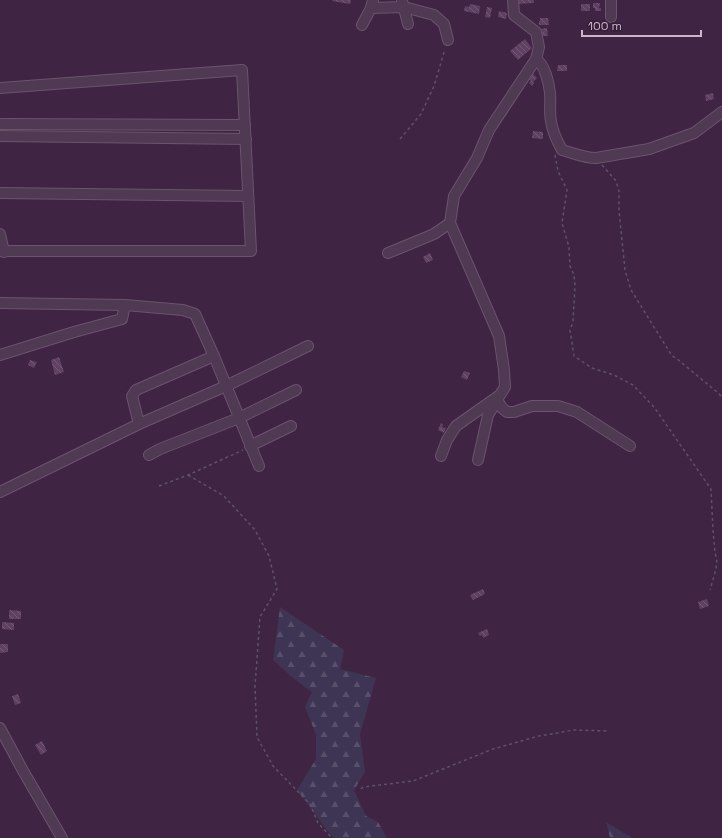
<svg xmlns="http://www.w3.org/2000/svg" width="722" height="838" font-family="'Space Grotesk',sans-serif">
	<style>
		.forest { fill: url(#forest-firs) }
		.building { fill: url(#building-back-hatch) }
		.lines { fill: none; stroke-linecap: round; stroke-linejoin: round }
		.minor-casing { stroke: #6b546d; stroke-width: 12 }
		.path { stroke: #5d516c; stroke-width: 1.5; stroke-dasharray: 3 3; stroke-linecap: butt }
		.minor { stroke: #503952; stroke-width: 10 }
	</style>
	<defs>
		<pattern id="forest-firs" width="22" height="20" patternUnits="userSpaceOnUse"><rect width="22" height="20" fill="#3d3553"/><path d="M5 1l3.5 6h-7zM16 11l3.5 6h-7z" fill="#58506b"/></pattern>
		<pattern id="building-back-hatch" width="6" height="6" patternUnits="userSpaceOnUse"><rect width="6" height="6" fill="#604063"/><path d="M-1 5l2 2M0 0l6 6M5-1l2 2" fill="none" stroke="#755978"/></pattern>
	</defs>
	<rect width="100%" height="100%" fill="#402443"/>
	<!-- forest -->
	<g class="forest">
		<path d="M 280,607 L 344,650 L 340,669 L 376,678 L 360,734 L 365,772 L 354,790 L 366,816 L 378,822 L 387,838 L 333,838 L 297,790 L 316,759 L 316,735 L 305,707 L 312,692 L 293,678 L 273,660 Z"/>
		<path d="M 606,822 L 632,838 L 610,838 Z"/>
	</g>
	<!-- building -->
	<g class="building">
		<path d="M 333,0 L 351,0 L 350,4 L 332,1 Z"/>
		<path d="M 518,0 L 534,0 L 534,3 L 518,4 Z"/>
		<path d="M 593,3 L 600,3 L 599,8 L 601,8 L 601,11 L 595,11 L 595,8 L 593,8 Z"/>
		<path d="M 470,4 L 480,6 L 479,14 L 464,11 L 465,6 L 469,7 Z"/>
		<rect x="581" y="4" width="9" height="7"/>
		<path d="M 487,7 L 492,8 L 490,18 L 485,17 Z"/>
		<path d="M 499,11 L 507,13 L 506,19 L 498,17 Z"/>
		<path d="M 540,18 L 548,18 L 549,25 L 539,25 L 539,21 L 540,21 Z"/>
		<path d="M 547,28 L 548,36 L 542,36 L 541,29 Z"/>
		<path d="M 525,39 L 532,48 L 518,60 L 510,51 Z"/>
		<path d="M 558,65 L 567,65 L 567,71 L 557,71 Z"/>
		<path d="M 531,72 L 537,78 L 533,82 L 534,83 L 532,86 L 529,83 L 531,81 L 526,76 Z"/>
		<path d="M 713,93 L 714,99 L 706,101 L 705,95 Z"/>
		<path d="M 533,131 L 543,132 L 543,139 L 532,138 Z"/>
		<path d="M 430,253 L 433,260 L 426,263 L 423,257 Z"/>
		<path d="M 59,357 L 64,372 L 55,375 L 51,360 Z"/>
		<path d="M 30,360 L 37,362 L 34,368 L 28,365 Z"/>
		<path d="M 464,371 L 470,373 L 467,380 L 461,377 Z"/>
		<path d="M 441,423 L 443,425 L 442,427 L 446,428 L 444,433 L 438,430 Z"/>
		<path d="M 483,589 L 485,594 L 473,600 L 470,595 Z"/>
		<path d="M 707,599 L 709,606 L 700,609 L 698,602 Z"/>
		<path d="M 9,610 L 21,611 L 21,619 L 9,619 Z"/>
		<path d="M 2,622 L 14,623 L 14,630 L 2,629 Z"/>
		<path d="M 487,629 L 489,635 L 483,638 L 482,635 L 480,636 L 478,633 Z"/>
		<path d="M 0,644 L 8,644 L 8,652 L 0,653 Z"/>
		<path d="M 18,694 L 21,703 L 15,705 L 12,696 Z"/>
		<path d="M 42,741 L 47,751 L 41,755 L 35,745 Z"/>
	</g>
	<g class="lines">
		<!-- minor casing -->
		<g class="minor-casing">
			<g id="minor">
				<path d="M 402,1 L 407,20 L 408,24"/>
				<path d="M 371,8 L 404,7 L 434,15 L 444,24 L 448,40"/>
				<path d="M 611,17 L 611,0"/>
				<path d="M 362,25 L 371,8 L 373,0"/>
				<path d="M 536,59 C 545,65 549,83 550,93 C 551,102 549,112 551,121 C 552,131 557,141 562,150 C 573,153 584,158 596,158 L 649,149 L 694,133 L 722,112"/>
				<path d="M 0,88 L 242,70 L 251,251 L 0,251"/>
				<path d="M 0,124 L 245,125"/>
				<path d="M 0,136 L 246,139"/>
				<path d="M 0,193 L 248,196"/>
				<path d="M 0,234 L 4,252"/>
				<path d="M 388,253 L 434,234 L 450,223"/>
				<path d="M 0,303 L 125,305 L 183,310 L 195,314 L 214,356 L 259,466"/>
				<path d="M 0,355 L 74,332 L 122,319 L 125,305"/>
				<path d="M 497,400 L 502,408 L 507,412 L 514,412 L 532,406 L 558,406 L 577,412 L 630,446"/>
				<path d="M 139,424 L 132,396 L 136,390 L 214,356"/>
				<path d="M 250,446 L 291,426"/>
				<path d="M 149,455 L 160,449 L 239,418 L 296,390"/>
				<path d="M 441,456 L 447,440 L 456,426 L 500,395 L 505,387 L 504,370 L 499,336 L 450,223 L 454,196 L 477,158 L 489,130 L 536,59 L 539,47 L 536,32 L 514,15 L 513,0"/>
				<path d="M 478,460 L 488,415 L 498,399"/>
				<path d="M 0,492 L 139,424 L 226,386 L 308,346"/>
				<path d="M 0,728 L 22,769 L 62,838"/>
			</g>
		</g>
		<!-- path -->
		<g class="path">
			<path d="M 400,139 L 421,114 L 434,86 L 445,49"/>
			<path d="M 555,155 L 558,171 L 567,190 L 562,223 L 569,247 L 570,266 L 574,275 L 575,285 L 573,322 L 570,330 L 574,356 L 592,368 L 614,375 L 633,385 L 654,407 L 711,489 L 713,530 L 715,553 L 717,559 L 716,569 L 710,590"/>
			<path d="M 602,165 L 616,181 L 619,191 L 619,211 L 625,270 L 631,290 L 672,356 L 676,358 L 717,392 L 722,397"/>
			<path d="M 188,475 L 224,496 L 255,530 L 269,556 L 277,589 L 260,617 L 255,686 L 257,737 L 273,766 L 310,804 L 318,823 L 332,838"/>
			<path d="M 159,486 L 188,475 L 243,450"/>
			<path d="M 361,789 L 363,787 L 413,781 L 493,749 L 539,736 L 574,730 L 609,731"/>
		</g>
		<!-- minor -->
		<use href="#minor" class="minor"/>
	</g>
	<!-- scale -->
	<path d="M582 30v6h119v-6" fill="none" stroke="#cbb6cc" stroke-width="2"/>
	<text x="588" y="30" font-size="12" fill="#cbb6cc" stroke="#361d38" stroke-width="3" paint-order="stroke">100 m</text>
</svg>
